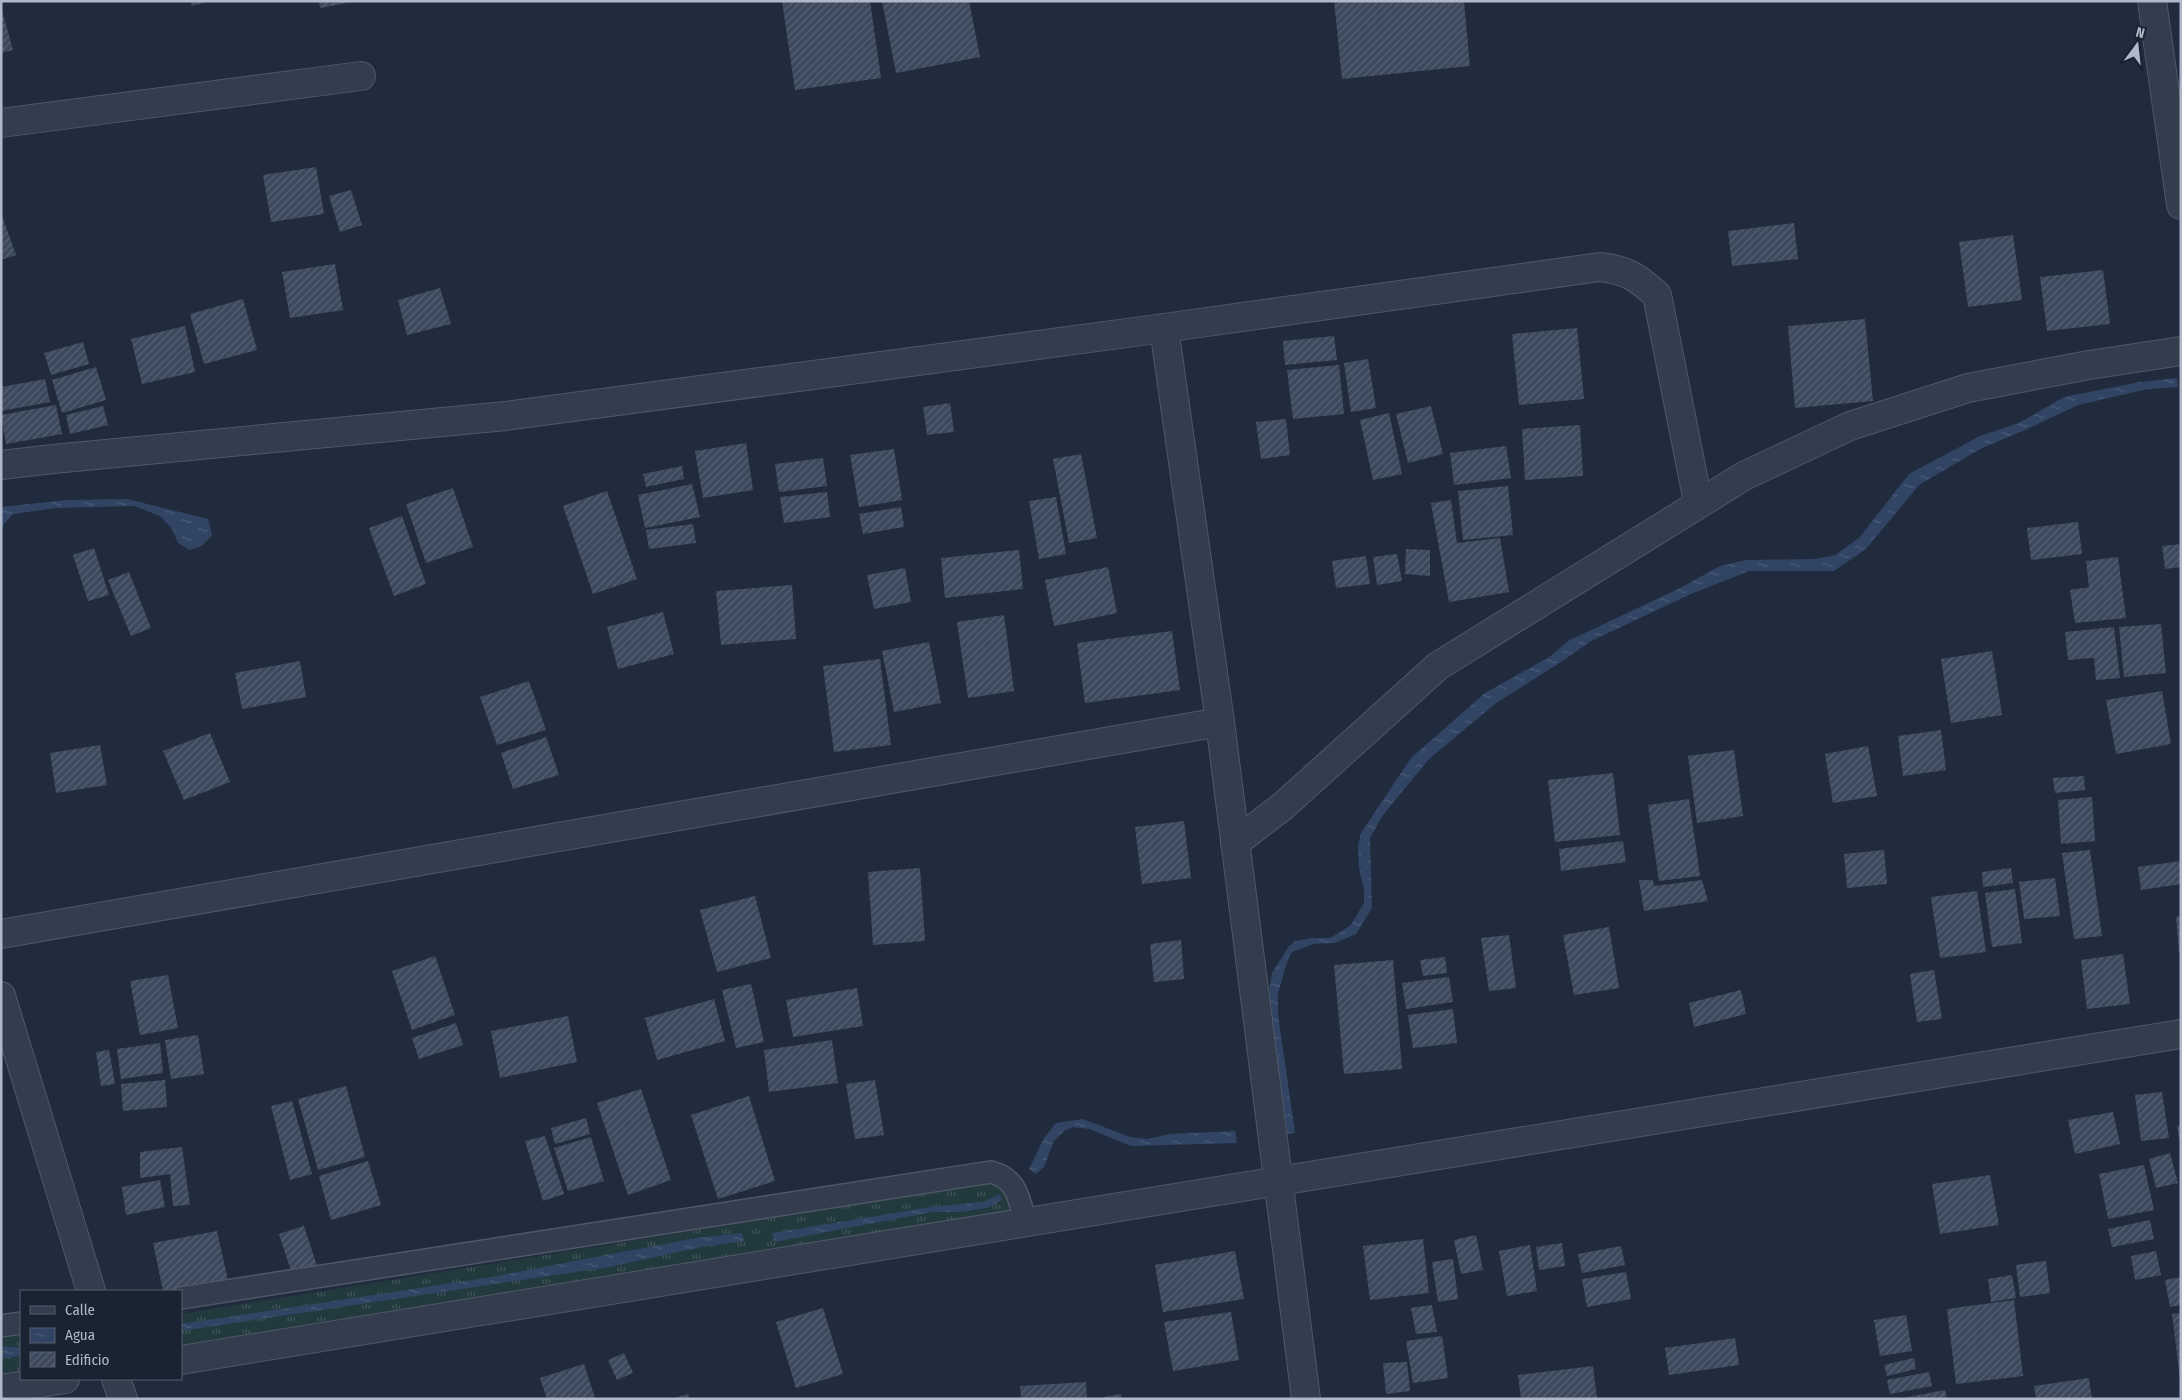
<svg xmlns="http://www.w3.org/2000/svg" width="2182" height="1400" font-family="'Fira Sans Condensed',sans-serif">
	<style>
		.grass { fill: url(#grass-tufts) }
		.water { fill: url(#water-ripples) }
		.building { fill: url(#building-hatch) }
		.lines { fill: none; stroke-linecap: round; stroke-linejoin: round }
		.service-casing { stroke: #505868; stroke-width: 24 }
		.minor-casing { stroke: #505868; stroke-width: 30 }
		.service { stroke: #343d4d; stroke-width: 21 }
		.minor { stroke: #343d4d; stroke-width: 28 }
	</style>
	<defs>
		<pattern id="grass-tufts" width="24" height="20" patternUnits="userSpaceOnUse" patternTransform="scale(1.25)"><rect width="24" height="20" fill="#223a3e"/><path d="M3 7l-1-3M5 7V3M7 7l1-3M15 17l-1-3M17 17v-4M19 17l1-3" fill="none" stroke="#405459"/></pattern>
		<pattern id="water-ripples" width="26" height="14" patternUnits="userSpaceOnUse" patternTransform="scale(1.25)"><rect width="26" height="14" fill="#314464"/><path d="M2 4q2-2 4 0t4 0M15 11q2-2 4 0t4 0" fill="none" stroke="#4c5d79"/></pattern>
		<pattern id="building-hatch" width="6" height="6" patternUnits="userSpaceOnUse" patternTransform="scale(1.25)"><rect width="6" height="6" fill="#3c495d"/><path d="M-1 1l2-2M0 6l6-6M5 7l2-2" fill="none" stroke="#566173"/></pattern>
	</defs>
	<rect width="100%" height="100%" fill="#202b3d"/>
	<!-- grass -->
	<g class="grass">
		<path d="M 990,1183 L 1000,1184 L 1011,1204 L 1009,1211 L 181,1345 L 181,1314 Z"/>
		<path d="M 21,1325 L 21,1373 L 1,1376 L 1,1329 Z"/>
	</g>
	<!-- water -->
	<g class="water">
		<path d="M 2177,378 L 2178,387 L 2148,389 L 2078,405 L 2025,430 L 1982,448 L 1919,485 L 1866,549 L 1834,571 L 1749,571 L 1691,594 L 1591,641 L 1558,664 L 1496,703 L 1429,759 L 1383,815 L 1370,838 L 1372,908 L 1356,934 L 1335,943 L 1313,944 L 1292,952 L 1288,959 L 1278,993 L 1278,1014 L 1295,1133 L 1287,1134 L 1270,1013 L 1269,992 L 1272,973 L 1289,946 L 1296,941 L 1312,938 L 1330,938 L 1351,925 L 1364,903 L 1364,890 L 1359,868 L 1358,846 L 1361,833 L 1411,758 L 1485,693 L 1551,656 L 1568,641 L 1682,587 L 1720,566 L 1746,560 L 1816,559 L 1835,555 L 1859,538 L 1909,474 L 1980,436 L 2019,423 L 2064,397 L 2140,382 Z"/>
		<path d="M 127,499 L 208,519 L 212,535 L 203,545 L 190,550 L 178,543 L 172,529 L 160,516 L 134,506 L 56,508 L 13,514 L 4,524 L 1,535 L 1,507 L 67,500 Z"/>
		<path d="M 1083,1119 L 1130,1137 L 1147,1139 L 1170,1134 L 1235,1131 L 1237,1143 L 1131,1146 L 1089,1129 L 1073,1127 L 1064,1131 L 1054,1141 L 1044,1167 L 1036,1174 L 1029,1169 L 1044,1138 L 1056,1123 Z"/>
		<path d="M 1000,1194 L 1002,1200 L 987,1208 L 960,1212 L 932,1212 L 774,1242 L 772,1233 L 931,1207 L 983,1202 Z"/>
		<path d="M 742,1233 L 744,1241 L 701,1247 L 609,1267 L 181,1331 L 181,1324 L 486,1278 L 696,1238 Z"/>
		<path d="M 1,1346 L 21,1348 L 21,1356 L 1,1358 Z"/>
	</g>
	<!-- building -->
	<g class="building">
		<path d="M 191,1 L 207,1 L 207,2 L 192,6 Z"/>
		<path d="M 319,1 L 352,1 L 352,2 L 320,8 Z"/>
		<path d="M 782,1 L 870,1 L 881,78 L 795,90 Z"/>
		<path d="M 882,1 L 969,1 L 980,57 L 896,73 Z"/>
		<path d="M 1334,1 L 1464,1 L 1470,66 L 1342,79 Z"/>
		<path d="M 1,7 L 13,50 L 1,53 Z"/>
		<path d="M 316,167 L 324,214 L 271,222 L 263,175 Z"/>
		<path d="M 351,190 L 362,225 L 340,232 L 329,196 Z"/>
		<path d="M 1,213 L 16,255 L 1,260 Z"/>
		<path d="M 1794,223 L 1798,259 L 1732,266 L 1728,231 Z"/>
		<path d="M 2013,235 L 2022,300 L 1968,307 L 1959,242 Z"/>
		<path d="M 335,264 L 343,310 L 290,318 L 282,272 Z"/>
		<path d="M 2103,270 L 2110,324 L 2047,331 L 2040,277 Z"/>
		<path d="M 440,288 L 451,324 L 407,335 L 398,300 Z"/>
		<path d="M 243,299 L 257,350 L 204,364 L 190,314 Z"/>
		<path d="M 1865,319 L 1873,401 L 1795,408 L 1788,326 Z"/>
		<path d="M 185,326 L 195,372 L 142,384 L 131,339 Z"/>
		<path d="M 1577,328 L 1584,399 L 1519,405 L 1512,334 Z"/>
		<path d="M 1334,336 L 1337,360 L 1285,365 L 1283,341 Z"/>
		<path d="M 83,342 L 89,364 L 51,375 L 44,353 Z"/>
		<path d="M 1368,359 L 1376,408 L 1351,412 L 1344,363 Z"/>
		<path d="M 1339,365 L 1344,414 L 1293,419 L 1287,370 Z"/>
		<path d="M 96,367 L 106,400 L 62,413 L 52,380 Z"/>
		<path d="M 45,379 L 50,402 L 1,411 L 1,387 Z"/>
		<path d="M 950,403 L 954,432 L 927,435 L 923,407 Z"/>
		<path d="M 56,405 L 62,434 L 6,444 L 1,415 Z"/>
		<path d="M 103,406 L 108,425 L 70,434 L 66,415 Z"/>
		<path d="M 1431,406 L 1443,454 L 1408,463 L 1396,414 Z"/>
		<path d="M 1389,413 L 1402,474 L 1373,480 L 1360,420 Z"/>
		<path d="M 1286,419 L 1290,455 L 1261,459 L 1256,422 Z"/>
		<path d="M 1580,425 L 1583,476 L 1525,480 L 1522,429 Z"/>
		<path d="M 746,443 L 753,490 L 703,498 L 695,451 Z"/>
		<path d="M 1506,446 L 1511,478 L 1454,485 L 1450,453 Z"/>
		<path d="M 894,449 L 902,500 L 859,507 L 850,455 Z"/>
		<path d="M 1081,454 L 1097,538 L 1069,543 L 1053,459 Z"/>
		<path d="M 823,458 L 827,486 L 779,492 L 775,464 Z"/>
		<path d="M 682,466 L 684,479 L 646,487 L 643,474 Z"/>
		<path d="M 692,484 L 700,517 L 645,528 L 638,495 Z"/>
		<path d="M 1508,486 L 1513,535 L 1463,540 L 1458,491 Z"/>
		<path d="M 453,488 L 473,547 L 426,563 L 406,504 Z"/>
		<path d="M 607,491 L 637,579 L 593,594 L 563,506 Z"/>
		<path d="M 827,492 L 830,517 L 784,523 L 780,497 Z"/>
		<path d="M 1056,497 L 1066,554 L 1039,559 L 1029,501 Z"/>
		<path d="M 1451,500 L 1457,543 L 1500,538 L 1509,592 L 1449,602 L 1431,503 Z"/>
		<path d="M 901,507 L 904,527 L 863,534 L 859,514 Z"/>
		<path d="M 402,516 L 426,584 L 394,596 L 369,528 Z"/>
		<path d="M 2078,522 L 2082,554 L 2031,560 L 2027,528 Z"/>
		<path d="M 693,524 L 696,543 L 649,549 L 646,530 Z"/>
		<path d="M 2181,544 L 2181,567 L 2165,569 L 2162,546 Z"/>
		<path d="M 94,548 L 109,595 L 88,601 L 73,555 Z"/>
		<path d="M 1406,549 L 1430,550 L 1430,576 L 1405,574 Z"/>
		<path d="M 1019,550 L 1023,589 L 945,598 L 941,558 Z"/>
		<path d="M 1397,554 L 1402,581 L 1377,585 L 1373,557 Z"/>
		<path d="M 1366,556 L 1370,584 L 1336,588 L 1332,561 Z"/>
		<path d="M 2118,557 L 2126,618 L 2075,623 L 2070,590 L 2089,587 L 2086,561 Z"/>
		<path d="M 1108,567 L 1117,613 L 1054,626 L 1045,580 Z"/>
		<path d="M 905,568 L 911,602 L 874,609 L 867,575 Z"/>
		<path d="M 129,572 L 151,628 L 131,636 L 108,580 Z"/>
		<path d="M 792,585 L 796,639 L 721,645 L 716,591 Z"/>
		<path d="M 663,612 L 674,654 L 618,669 L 607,627 Z"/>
		<path d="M 1004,615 L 1014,691 L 968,698 L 957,622 Z"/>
		<path d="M 2161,624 L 2166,673 L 2124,677 L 2119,627 Z"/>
		<path d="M 2114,627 L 2120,678 L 2096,680 L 2094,658 L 2068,660 L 2065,632 Z"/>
		<path d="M 1172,631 L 1180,690 L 1085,703 L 1077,643 Z"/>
		<path d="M 929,642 L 941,703 L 894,712 L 882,651 Z"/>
		<path d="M 1992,651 L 2002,715 L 1951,723 L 1941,659 Z"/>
		<path d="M 880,659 L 891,745 L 834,752 L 823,666 Z"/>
		<path d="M 300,661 L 306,697 L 242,709 L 235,673 Z"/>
		<path d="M 529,681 L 546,730 L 497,745 L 480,697 Z"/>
		<path d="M 2162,691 L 2171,744 L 2116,754 L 2106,700 Z"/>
		<path d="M 1941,730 L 1946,770 L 1903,776 L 1898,736 Z"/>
		<path d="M 210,733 L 230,782 L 184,800 L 163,751 Z"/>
		<path d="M 546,737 L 559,775 L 513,789 L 501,753 Z"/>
		<path d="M 100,745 L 107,785 L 56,793 L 50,753 Z"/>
		<path d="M 1868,746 L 1877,796 L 1833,803 L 1825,754 Z"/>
		<path d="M 1734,750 L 1743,816 L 1697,823 L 1688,756 Z"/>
		<path d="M 1613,773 L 1620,835 L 1555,842 L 1548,780 Z"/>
		<path d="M 2084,776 L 2085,790 L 2055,793 L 2053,778 Z"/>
		<path d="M 2092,797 L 2095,841 L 2061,844 L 2058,800 Z"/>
		<path d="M 1689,799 L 1700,876 L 1659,881 L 1648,805 Z"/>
		<path d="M 1184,821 L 1191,878 L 1142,884 L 1135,827 Z"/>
		<path d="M 1623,841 L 1626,862 L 1561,871 L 1559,849 Z"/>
		<path d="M 1884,850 L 1887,884 L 1847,888 L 1844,854 Z"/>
		<path d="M 2090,850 L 2102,936 L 2074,939 L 2062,853 Z"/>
		<path d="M 2181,861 L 2181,884 L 2141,890 L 2138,867 Z"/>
		<path d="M 920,868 L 925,941 L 873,945 L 868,872 Z"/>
		<path d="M 2011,868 L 2013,883 L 1983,887 L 1982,872 Z"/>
		<path d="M 2055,878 L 2060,916 L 2024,919 L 2019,882 Z"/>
		<path d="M 1639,880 L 1653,880 L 1654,886 L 1702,880 L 1708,901 L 1644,911 Z"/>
		<path d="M 2015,889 L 2022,943 L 1992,947 L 1985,893 Z"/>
		<path d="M 1977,891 L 1986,952 L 1940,958 L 1931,897 Z"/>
		<path d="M 755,896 L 771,958 L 717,972 L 700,910 Z"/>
		<path d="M 2181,916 L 2181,952 L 2179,952 L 2176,917 Z"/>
		<path d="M 1609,927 L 1619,988 L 1574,995 L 1563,935 Z"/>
		<path d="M 1509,935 L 1516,988 L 1489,991 L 1481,938 Z"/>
		<path d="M 1181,940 L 1184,979 L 1154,982 L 1150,944 Z"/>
		<path d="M 2123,954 L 2130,1004 L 2087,1009 L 2081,960 Z"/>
		<path d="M 435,956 L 455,1015 L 412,1030 L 392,971 Z"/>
		<path d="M 1445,957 L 1447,973 L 1423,976 L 1420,960 Z"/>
		<path d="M 1393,960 L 1402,1069 L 1344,1074 L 1334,965 Z"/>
		<path d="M 1934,970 L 1942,1019 L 1917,1022 L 1910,974 Z"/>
		<path d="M 168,975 L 178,1028 L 140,1035 L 130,981 Z"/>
		<path d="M 1449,977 L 1453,1002 L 1406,1009 L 1402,983 Z"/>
		<path d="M 751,984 L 764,1042 L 736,1048 L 722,990 Z"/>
		<path d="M 857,988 L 863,1026 L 793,1037 L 786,1000 Z"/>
		<path d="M 1741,990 L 1746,1014 L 1694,1027 L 1689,1003 Z"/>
		<path d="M 714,999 L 725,1041 L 657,1060 L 645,1018 Z"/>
		<path d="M 1453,1009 L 1457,1043 L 1413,1048 L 1408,1015 Z"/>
		<path d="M 568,1016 L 577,1062 L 500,1078 L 491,1031 Z"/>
		<path d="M 456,1023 L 463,1045 L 419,1059 L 412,1038 Z"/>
		<path d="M 198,1035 L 204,1074 L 171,1079 L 165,1040 Z"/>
		<path d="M 832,1040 L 838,1083 L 769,1092 L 764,1050 Z"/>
		<path d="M 160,1043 L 163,1073 L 121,1079 L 117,1049 Z"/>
		<path d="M 109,1050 L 115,1084 L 101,1086 L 96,1052 Z"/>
		<path d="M 165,1080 L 167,1107 L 123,1111 L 121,1084 Z"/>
		<path d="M 875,1080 L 884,1135 L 855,1139 L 846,1084 Z"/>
		<path d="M 346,1086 L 365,1157 L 318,1170 L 298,1099 Z"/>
		<path d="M 641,1089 L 671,1180 L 628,1195 L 597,1103 Z"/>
		<path d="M 2162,1092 L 2169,1138 L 2141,1141 L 2135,1095 Z"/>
		<path d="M 749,1096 L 775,1181 L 718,1199 L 691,1115 Z"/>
		<path d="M 292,1101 L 312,1174 L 290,1180 L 271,1106 Z"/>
		<path d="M 2113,1112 L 2120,1144 L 2075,1154 L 2068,1120 Z"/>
		<path d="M 586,1118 L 590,1134 L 555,1144 L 551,1128 Z"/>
		<path d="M 2181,1125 L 2181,1143 L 2180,1143 L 2177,1126 Z"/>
		<path d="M 545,1136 L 564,1194 L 543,1201 L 525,1141 Z"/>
		<path d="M 591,1137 L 604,1181 L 568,1191 L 554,1148 Z"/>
		<path d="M 182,1147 L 190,1205 L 173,1206 L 170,1174 L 140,1178 L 140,1152 Z"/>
		<path d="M 2170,1153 L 2178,1183 L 2156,1188 L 2149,1159 Z"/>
		<path d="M 368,1161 L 381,1205 L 331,1220 L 319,1176 Z"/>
		<path d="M 2144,1165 L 2154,1210 L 2108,1219 L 2099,1174 Z"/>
		<path d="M 1990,1175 L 1999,1225 L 1940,1234 L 1932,1184 Z"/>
		<path d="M 160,1180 L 165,1207 L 126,1215 L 122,1187 Z"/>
		<path d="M 2150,1220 L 2154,1239 L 2112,1247 L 2108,1229 Z"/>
		<path d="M 304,1226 L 318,1269 L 293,1277 L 279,1234 Z"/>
		<path d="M 217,1231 L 229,1285 L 181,1291 L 163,1291 L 153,1243 Z"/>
		<path d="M 1476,1235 L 1483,1270 L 1461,1274 L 1454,1240 Z"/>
		<path d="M 1423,1239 L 1429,1293 L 1370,1300 L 1363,1246 Z"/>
		<path d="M 1562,1243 L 1565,1266 L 1539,1270 L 1536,1247 Z"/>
		<path d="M 1530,1245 L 1537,1291 L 1507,1296 L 1499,1251 Z"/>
		<path d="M 1621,1246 L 1625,1265 L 1582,1273 L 1578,1254 Z"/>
		<path d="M 1235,1251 L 1244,1299 L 1163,1312 L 1155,1265 Z"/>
		<path d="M 2156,1251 L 2161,1275 L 2135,1280 L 2131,1256 Z"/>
		<path d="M 1453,1259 L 1458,1299 L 1438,1302 L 1432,1262 Z"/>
		<path d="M 2046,1261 L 2050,1293 L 2020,1297 L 2016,1265 Z"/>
		<path d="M 1626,1272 L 1631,1299 L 1587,1307 L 1582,1279 Z"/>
		<path d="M 2012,1275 L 2016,1298 L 1991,1302 L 1988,1279 Z"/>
		<path d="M 2181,1277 L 2181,1305 L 2170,1307 L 2165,1280 Z"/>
		<path d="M 2014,1300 L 2023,1376 L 1956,1384 L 1947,1309 Z"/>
		<path d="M 1432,1305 L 1437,1332 L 1416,1334 L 1411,1308 Z"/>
		<path d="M 823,1308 L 843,1374 L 796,1388 L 776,1322 Z"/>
		<path d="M 1231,1312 L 1239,1360 L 1173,1371 L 1164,1322 Z"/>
		<path d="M 2181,1313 L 2181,1379 L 2180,1379 L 2172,1314 Z"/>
		<path d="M 1906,1315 L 1912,1351 L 1880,1356 L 1874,1320 Z"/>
		<path d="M 1442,1336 L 1448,1378 L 1413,1383 L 1406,1341 Z"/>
		<path d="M 1735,1338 L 1739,1365 L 1669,1375 L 1665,1348 Z"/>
		<path d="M 624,1353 L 633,1373 L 617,1380 L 608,1360 Z"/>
		<path d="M 1914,1358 L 1916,1369 L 1887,1376 L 1884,1365 Z"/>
		<path d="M 1407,1362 L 1410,1391 L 1386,1394 L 1383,1363 Z"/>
		<path d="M 584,1364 L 595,1398 L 547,1399 L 540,1378 Z"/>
		<path d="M 1593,1366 L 1597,1399 L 1521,1399 L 1518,1375 Z"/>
		<path d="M 1929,1372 L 1932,1386 L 1890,1394 L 1887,1380 Z"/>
		<path d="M 2089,1378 L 2092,1399 L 2036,1399 L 2034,1386 Z"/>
		<path d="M 1086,1382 L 1087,1399 L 1021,1399 L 1020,1386 Z"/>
		<path d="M 1945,1390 L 1947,1399 L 1903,1399 L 1903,1398 Z"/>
		<path d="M 688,1394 L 689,1399 L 675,1399 L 675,1398 Z"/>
		<path d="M 1121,1394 L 1122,1399 L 1099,1399 L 1099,1398 Z"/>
	</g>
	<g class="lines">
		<!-- service casing -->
		<g class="service-casing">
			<g id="service">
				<path d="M 181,1298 L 991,1172 C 1018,1179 1019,1200 1026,1224"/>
				<path d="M 1,1326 L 21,1323"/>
			</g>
		</g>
		<!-- minor casing -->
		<g class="minor-casing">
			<g id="minor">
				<path d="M 2152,1 L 2181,205"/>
				<path d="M 1,123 L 361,76"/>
				<path d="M 1164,328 L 1220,722 L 1306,1399"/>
				<path d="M 1,465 L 53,459 L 506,416 L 1164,328 L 1600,267 C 1627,270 1637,277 1657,295 L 1698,502"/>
				<path d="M 1235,843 L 1283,806 L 1438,666 L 1744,476 L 1850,426 L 1968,388 L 2089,365 L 2181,351"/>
				<path d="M 1,934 L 1220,722"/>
				<path d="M 1,996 L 91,1291"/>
				<path d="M 181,1360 L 2181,1034"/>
				<path d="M 116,1379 L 123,1399"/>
				<path d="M 1,1389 L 65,1379"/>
			</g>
		</g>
		<!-- service -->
		<use href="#service" class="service"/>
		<!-- minor -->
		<use href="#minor" class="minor"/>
	</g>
	<!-- border -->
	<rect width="2182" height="1400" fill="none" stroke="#b0b8c9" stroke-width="5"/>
	<!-- legend -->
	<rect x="20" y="1290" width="162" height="90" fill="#1a2332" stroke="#565f6e"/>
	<rect x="30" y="1306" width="25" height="8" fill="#343d4d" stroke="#565f6e"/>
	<text x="65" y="1315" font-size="15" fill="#b0b8c9">Calle</text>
	<rect x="30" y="1328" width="25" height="15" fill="url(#water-ripples)" stroke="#565f6e"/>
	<text x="65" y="1340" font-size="15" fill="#b0b8c9">Agua</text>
	<rect x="30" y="1352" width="25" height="15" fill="url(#building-hatch)" stroke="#565f6e"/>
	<text x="65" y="1365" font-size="15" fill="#b0b8c9">Edificio</text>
	<!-- north arrow -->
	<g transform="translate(2137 45) rotate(15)" stroke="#1a2332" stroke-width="4" paint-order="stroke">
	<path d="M0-4L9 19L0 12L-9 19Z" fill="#b0b8c9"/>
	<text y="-8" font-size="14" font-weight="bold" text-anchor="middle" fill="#b0b8c9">N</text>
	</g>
</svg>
